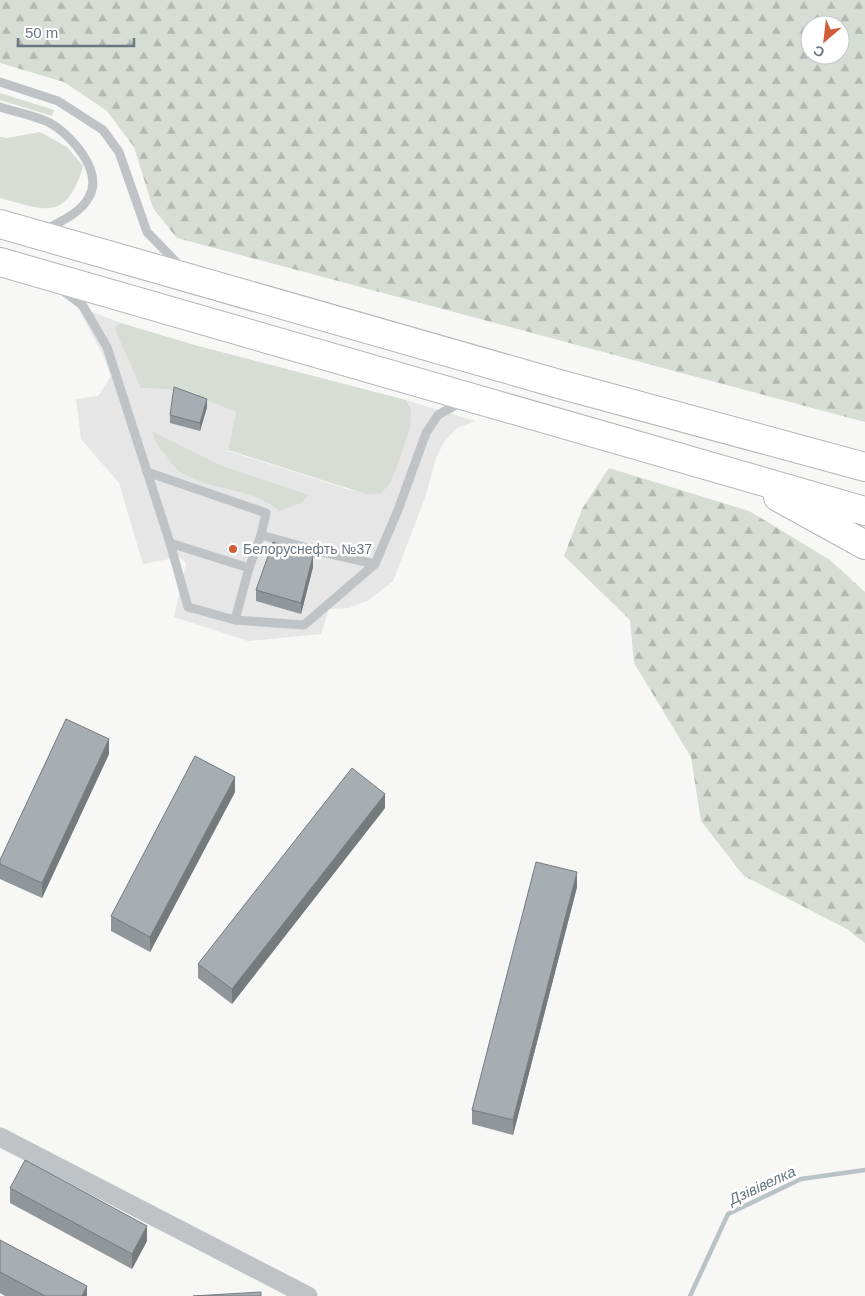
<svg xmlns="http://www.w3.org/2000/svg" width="865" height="1296" font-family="Arial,sans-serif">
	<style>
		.built { fill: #e5e6e5 }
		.green { fill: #d7dcd4 }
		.forest { fill: url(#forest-firs); fill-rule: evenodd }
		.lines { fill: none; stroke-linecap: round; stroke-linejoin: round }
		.stream { stroke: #b8c3c6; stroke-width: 4.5 }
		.highway-casing { stroke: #b2b6b9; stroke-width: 30 }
		.lane { stroke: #bfc3c6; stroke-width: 9 }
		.street { stroke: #bfc3c6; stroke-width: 19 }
		.highway { stroke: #fff; stroke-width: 28 }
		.wall { fill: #90969a }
		.shaded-wall { fill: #757a7d }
		.building { fill: #a7aeb3; stroke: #757a7d }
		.poi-dot { fill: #d25c39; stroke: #fff; stroke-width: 2 }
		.labels { text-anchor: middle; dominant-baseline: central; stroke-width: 5; stroke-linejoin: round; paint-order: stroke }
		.poi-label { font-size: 14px; fill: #697783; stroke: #fff; text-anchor: start }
		.water-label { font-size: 15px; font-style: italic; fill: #65777f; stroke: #fff }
	</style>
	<defs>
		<pattern id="forest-firs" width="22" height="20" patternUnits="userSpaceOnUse" patternTransform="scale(1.25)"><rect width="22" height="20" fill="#d7dcd4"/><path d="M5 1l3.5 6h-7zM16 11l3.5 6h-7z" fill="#b2b7b1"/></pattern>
	</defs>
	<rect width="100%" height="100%" fill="#f7f7f5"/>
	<!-- built -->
	<path class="built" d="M 77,306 L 121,323 L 117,325 L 141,388 L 167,387 L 200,397 L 236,412 L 228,451 L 347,489 L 366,494 L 411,409 L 406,400 L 475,421 L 457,428 L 444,442 L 436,458 L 425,498 L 393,581 L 369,600 L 349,608 L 329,609 L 321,634 L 248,641 L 174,617 L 186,563 L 180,557 L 143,564 L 119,483 L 81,439 L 76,399 L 98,396 L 111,376 L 102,353 Z"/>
	<!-- green -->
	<g class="green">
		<path d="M 0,93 L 54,110 L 52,116 L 0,100 Z"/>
		<path d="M 40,132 L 67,147 L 83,166 C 67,221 46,211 0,198 L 0,137 L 7,138 Z"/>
		<path d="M 121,323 L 198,346 L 406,400 L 411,409 L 410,427 L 397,467 L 389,485 L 379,494 L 366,494 L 228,450 L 236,412 C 202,398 179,387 141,388 L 115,329 L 117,325 Z"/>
		<path d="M 153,432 L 222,466 L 309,495 L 301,503 L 279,511 C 252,486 207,492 178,470 C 173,466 169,460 166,455 C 160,449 153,441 153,432 Z"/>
	</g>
	<!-- forest -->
	<g class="forest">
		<path d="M 0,0 L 865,0 L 865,422 L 177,238 L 153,208 L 134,147 L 107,111 L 64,82 L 0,63 ZM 810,25 L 840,25 L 840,55 L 810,55 Z"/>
		<path d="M 609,468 L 749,511 L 830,560 L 865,592 L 865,943 L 847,929 L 744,876 L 701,821 L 691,757 L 634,663 L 630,620 L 564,556 L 582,509 Z"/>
	</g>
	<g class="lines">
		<!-- stream -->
		<path class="stream" d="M 690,1296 L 728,1214 L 801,1179 L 865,1170"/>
		<!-- highway casing -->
		<g class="highway-casing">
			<g id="highway">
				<path d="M 0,224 L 559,384 L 865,467"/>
				<path d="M 0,262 L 865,511"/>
				<path d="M 778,497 L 865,545"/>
			</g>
		</g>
		<!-- lane -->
		<g class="lane">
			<path d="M 0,82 L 58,101 L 103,130 L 119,152 L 147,232 L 180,266"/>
			<path d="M 0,107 C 16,112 33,115 48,122 C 70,133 104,171 89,197 C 80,214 59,222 43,231"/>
			<path d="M 62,290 L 83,306 L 107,347 L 170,543 L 188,607 L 235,620"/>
			<path d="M 147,472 L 266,513 L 261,535 L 322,552 L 375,564"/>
			<path d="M 170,543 L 249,568 L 235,620 L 304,625 L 375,564 L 398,510 L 426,433 L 438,415 L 454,406 L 464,403"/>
			<path d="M 249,568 L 261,535"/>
		</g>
		<!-- street -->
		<path class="street" d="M 0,1137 L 308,1296"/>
		<!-- highway -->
		<use href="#highway" class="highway"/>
	</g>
	<!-- wall -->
	<g class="wall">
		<path d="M 207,407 L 200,431 L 170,423 L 170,415 Z"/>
		<path d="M 313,567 L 301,614 L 256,601 L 256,590 Z"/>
		<path d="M 109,754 L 42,898 L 0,879 L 0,860 Z"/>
		<path d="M 235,792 L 150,952 L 111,931 L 111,916 Z"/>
		<path d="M 385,808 L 232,1004 L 198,978 L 198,964 Z"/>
		<path d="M 577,887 L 513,1135 L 472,1124 L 472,1110 Z"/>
		<path d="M 10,1188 L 147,1241 L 132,1269 L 10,1203 Z"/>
		<path d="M 0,1240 L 87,1296 L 5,1296 L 0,1293 Z"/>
	</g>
	<!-- shaded-wall -->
	<g class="shaded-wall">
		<path d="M 207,399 L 207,407 L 200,431 L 200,423 Z"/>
		<path d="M 313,556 L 313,567 L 301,614 L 301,603 Z"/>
		<path d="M 109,739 L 109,754 L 42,898 L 42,883 Z"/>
		<path d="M 235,777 L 235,792 L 150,952 L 150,937 Z"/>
		<path d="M 385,794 L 385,808 L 232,1004 L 232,989 Z"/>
		<path d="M 577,872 L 577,887 L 513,1135 L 513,1120 Z"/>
		<path d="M 147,1226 L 147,1241 L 132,1269 L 132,1254 Z"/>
		<path d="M 87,1286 L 87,1296 L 82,1296 Z"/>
	</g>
	<!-- building -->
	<g class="building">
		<path d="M 174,387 L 207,399 L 200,423 L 170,415 Z"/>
		<path d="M 273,542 L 313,556 L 301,603 L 256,590 Z"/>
		<path d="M 66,719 L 109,739 L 42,883 L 0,864 L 0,860 Z"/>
		<path d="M 195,756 L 235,777 L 150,937 L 111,916 Z"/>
		<path d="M 352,768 L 385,794 L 232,989 L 198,964 Z"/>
		<path d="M 536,862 L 577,872 L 513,1120 L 472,1110 Z"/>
		<path d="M 25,1160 L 147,1226 L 132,1254 L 10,1188 Z"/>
		<path d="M 0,1240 L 87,1286 L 82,1296 L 45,1296 L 0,1272 Z"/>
		<path d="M 261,1292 L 261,1296 L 193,1296 Z"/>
	</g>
	<!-- markers -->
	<circle class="poi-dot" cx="233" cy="549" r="5"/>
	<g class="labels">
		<!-- poi labels -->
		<g class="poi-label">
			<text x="243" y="549">Белоруснефть №37</text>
		</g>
		<!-- water labels -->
		<g class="water-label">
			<text transform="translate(762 1185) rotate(-25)">Дзівівелка</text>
		</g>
	</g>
	<!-- north arrow -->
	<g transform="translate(825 40) rotate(208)"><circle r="24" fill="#ffffff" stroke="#c3c9cd"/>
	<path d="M0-4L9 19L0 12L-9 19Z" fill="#d25c39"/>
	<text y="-8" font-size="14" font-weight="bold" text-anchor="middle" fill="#697783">С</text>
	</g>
	<!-- scale -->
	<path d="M18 38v8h116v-8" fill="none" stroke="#697783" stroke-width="2.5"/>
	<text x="25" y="38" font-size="15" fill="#697783" stroke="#ffffff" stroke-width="4" paint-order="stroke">50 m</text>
</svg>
